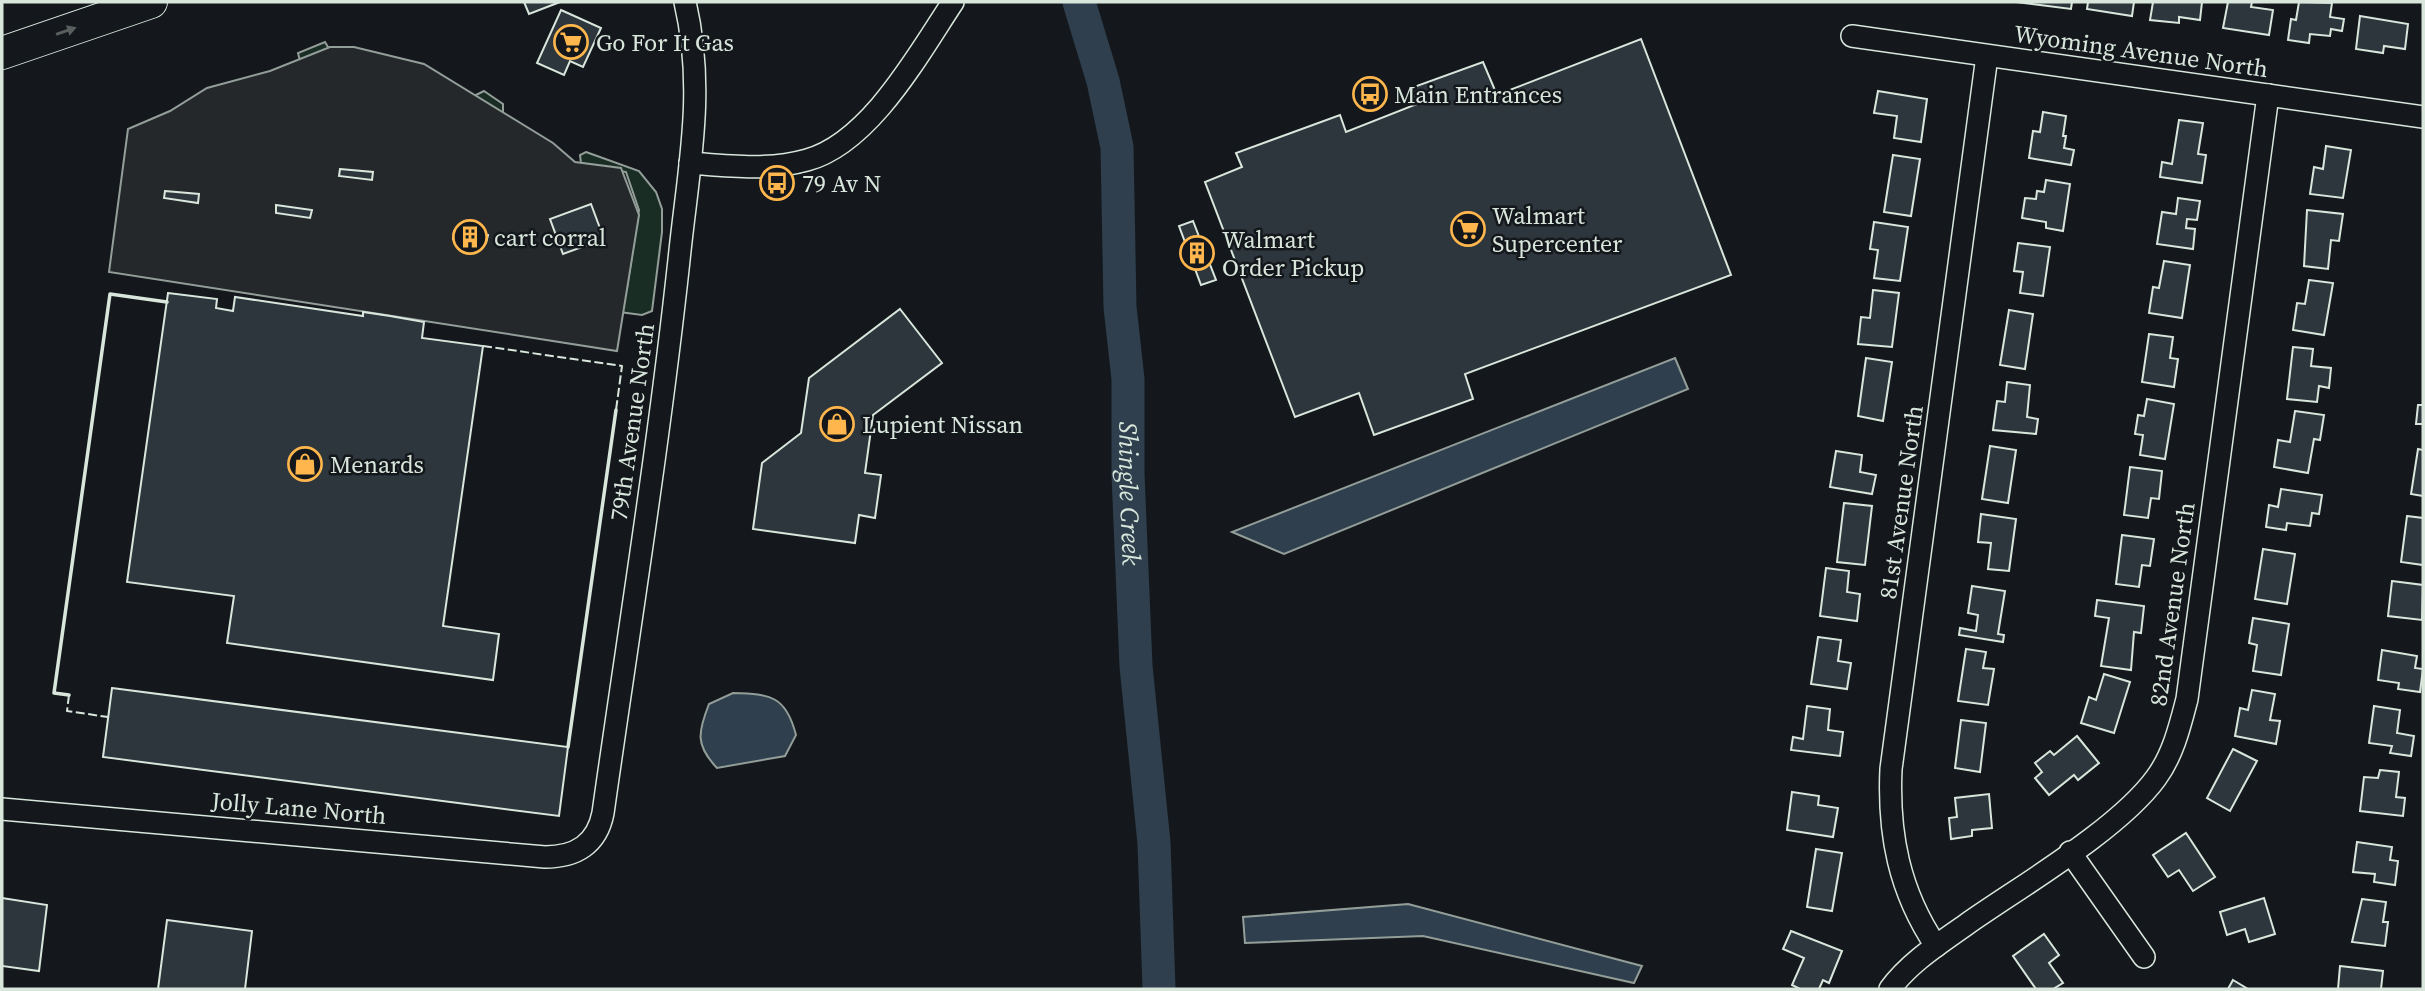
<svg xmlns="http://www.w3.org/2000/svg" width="2425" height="991" font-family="'Source Serif 4',serif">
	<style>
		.green { fill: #1a2d24; stroke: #939e99; stroke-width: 2 }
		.parking { fill: #24282b; stroke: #939e99; stroke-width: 2 }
		.water { fill: #2f3f4d; stroke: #939e99; stroke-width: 2 }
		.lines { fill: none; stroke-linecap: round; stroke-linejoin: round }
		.river { stroke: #2f3f4d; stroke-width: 33 }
		.building { fill: #2c363c; stroke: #d8e6dc; stroke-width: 2 }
		.minor-casing { stroke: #d8e6dc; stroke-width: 24 }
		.highway-casing { stroke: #d8e6dc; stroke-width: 34 }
		.minor { stroke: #14181c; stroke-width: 21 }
		.highway { stroke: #14181c; stroke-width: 32 }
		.fence { stroke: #d8e6dc; stroke-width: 2; stroke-dasharray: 9 3.5; stroke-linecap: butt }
		.wall { stroke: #d8e6dc; stroke-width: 3.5 }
		.oneway { fill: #59605f }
		.labels { text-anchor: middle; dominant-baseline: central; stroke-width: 5; stroke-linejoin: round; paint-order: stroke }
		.poi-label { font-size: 24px; fill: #d8e6dc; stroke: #14181c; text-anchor: start }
		.street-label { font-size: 24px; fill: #d8e6dc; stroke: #14181c }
		.water-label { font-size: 26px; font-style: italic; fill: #d8e6dc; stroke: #14181c }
	</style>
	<rect width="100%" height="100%" fill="#14181c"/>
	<!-- green -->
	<g class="green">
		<path d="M 325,42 L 334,57 L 300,61 L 298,53 Z"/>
		<path d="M 484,91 L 503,104 L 503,113 L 489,110 L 472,97 Z"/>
		<path d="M 586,152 L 639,171 L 656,192 L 662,209 L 662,232 L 652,311 L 642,315 L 566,305 L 627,288 L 639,210 L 626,172 L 581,163 L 580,155 Z"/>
	</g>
	<!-- parking -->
	<path class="parking" d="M 330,47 L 354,47 L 424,64 L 553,143 L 575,162 L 621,168 L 639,215 L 617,351 L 109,272 L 128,129 L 170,111 L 207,88 L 270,71 Z"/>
	<!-- water -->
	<g class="water">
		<path d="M 1675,358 L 1688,389 L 1284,554 L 1232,532 Z"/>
		<path d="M 733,693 C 771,694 786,696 796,735 L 785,756 L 717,768 C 695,745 698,732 709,704 Z"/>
		<path d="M 1408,904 L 1642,966 L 1634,983 L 1423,936 L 1245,943 L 1243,917 Z"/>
	</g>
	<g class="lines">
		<!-- river -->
		<path class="river" id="s1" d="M 1079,2 L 1103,81 L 1117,147 L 1120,307 L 1128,379 L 1128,474 L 1136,666 L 1154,843 L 1159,989"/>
	</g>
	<!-- building -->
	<g class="building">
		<path d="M 524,2 L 560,2 L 529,14 Z"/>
		<path d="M 2016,2 L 2072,2 L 2071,9 Z"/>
		<path d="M 2088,2 L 2134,2 L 2132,16 L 2087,9 Z"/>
		<path d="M 2153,2 L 2202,2 L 2200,20 L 2179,17 L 2179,23 L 2150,20 Z"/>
		<path d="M 2228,2 L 2252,2 L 2251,7 L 2273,10 L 2269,35 L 2223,28 Z"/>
		<path d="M 2299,2 L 2332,3 L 2330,17 L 2344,19 L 2342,31 L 2331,29 L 2330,36 L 2310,34 L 2309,43 L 2288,40 L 2291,19 L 2296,20 Z"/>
		<path d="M 561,10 L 601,28 L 583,67 L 570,61 L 564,75 L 537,63 Z"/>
		<path d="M 2360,16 L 2408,24 L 2405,49 L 2384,46 L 2383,53 L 2356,49 Z"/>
		<path d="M 1641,39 L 1731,275 L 1465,374 L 1473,399 L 1374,435 L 1359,393 L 1295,417 L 1205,182 L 1242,167 L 1236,153 L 1340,115 L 1346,132 L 1417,104 L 1411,88 L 1483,62 L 1497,95 Z"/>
		<path d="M 1878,91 L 1927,99 L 1921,142 L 1894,138 L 1897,116 L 1874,113 Z"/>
		<path d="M 2043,112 L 2066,116 L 2063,136 L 2066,136 L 2064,148 L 2074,150 L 2071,165 L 2029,158 L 2033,131 L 2040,132 Z"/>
		<path d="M 2179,120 L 2203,123 L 2198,154 L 2206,155 L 2202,183 L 2160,177 L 2162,162 L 2172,164 Z"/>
		<path d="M 2326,146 L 2351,150 L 2343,198 L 2310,194 L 2314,167 L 2323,169 Z"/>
		<path d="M 1893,155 L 1920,159 L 1911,216 L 1884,212 Z"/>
		<path d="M 340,169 L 373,172 L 372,180 L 339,176 Z"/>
		<path d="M 2046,180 L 2070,184 L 2063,231 L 2046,228 L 2046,222 L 2022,218 L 2025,198 L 2036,199 L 2037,191 L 2044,192 Z"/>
		<path d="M 165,191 L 199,194 L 198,203 L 164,198 Z"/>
		<path d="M 2178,198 L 2200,201 L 2197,220 L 2187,219 L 2186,228 L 2195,229 L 2193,249 L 2157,244 L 2162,212 L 2176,214 Z"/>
		<path d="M 591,204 L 604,239 L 563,254 L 550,219 Z"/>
		<path d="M 276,205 L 312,210 L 310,218 L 276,213 Z"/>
		<path d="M 2307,210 L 2343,214 L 2339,241 L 2331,240 L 2328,269 L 2304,266 Z"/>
		<path d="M 1193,221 L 1216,280 L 1201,285 L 1179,226 Z"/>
		<path d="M 1874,222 L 1908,227 L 1900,281 L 1874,278 L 1878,250 L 1870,249 Z"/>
		<path d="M 454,231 L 488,235 L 486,243 L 453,239 Z"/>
		<path d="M 2018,243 L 2050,247 L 2043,296 L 2020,293 L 2023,272 L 2014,271 Z"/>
		<path d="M 2164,261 L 2190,265 L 2182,318 L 2149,313 L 2153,287 L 2159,288 Z"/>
		<path d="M 2309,280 L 2333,283 L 2324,335 L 2293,330 L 2297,303 L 2305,304 Z"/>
		<path d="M 1873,290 L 1899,293 L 1892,347 L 1858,344 L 1861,317 L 1870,318 Z"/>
		<path d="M 168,293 L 217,299 L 216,308 L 233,311 L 235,297 L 363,316 L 363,312 L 390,316 L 424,322 L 422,338 L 483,346 L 443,626 L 499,634 L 493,680 L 227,643 L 234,596 L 127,582 Z"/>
		<path d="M 900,309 L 942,363 L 873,415 L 865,473 L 881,475 L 875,518 L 859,515 L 855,543 L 753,529 L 762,463 L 801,433 L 809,378 Z"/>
		<path d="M 2009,310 L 2033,314 L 2025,369 L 2000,365 Z"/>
		<path d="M 2149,334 L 2173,337 L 2170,358 L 2178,359 L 2174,387 L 2142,382 Z"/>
		<path d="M 2293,347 L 2313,349 L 2311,366 L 2331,368 L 2329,388 L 2319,386 L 2317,402 L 2287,399 Z"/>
		<path d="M 1866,358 L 1892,362 L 1883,421 L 1858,416 Z"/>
		<path d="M 2007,382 L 2030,385 L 2027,417 L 2038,419 L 2036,434 L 1993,430 L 1997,401 L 2005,402 Z"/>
		<path d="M 2147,399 L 2174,404 L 2165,459 L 2140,455 L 2143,435 L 2135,434 L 2138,415 L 2144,416 Z"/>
		<path d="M 2418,405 L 2423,405 L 2423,424 L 2416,424 Z"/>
		<path d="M 2295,411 L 2324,415 L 2320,440 L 2314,439 L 2308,473 L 2274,467 L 2278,440 L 2290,442 Z"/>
		<path d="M 1990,446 L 2016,450 L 2008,503 L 1982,499 Z"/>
		<path d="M 2418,449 L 2423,450 L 2423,496 L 2411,494 Z"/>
		<path d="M 1836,451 L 1862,455 L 1860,472 L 1876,475 L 1872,494 L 1830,487 Z"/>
		<path d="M 2130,467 L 2162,471 L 2159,499 L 2151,498 L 2148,518 L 2124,515 Z"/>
		<path d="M 2281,489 L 2322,495 L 2319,514 L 2312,513 L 2310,526 L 2287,523 L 2286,530 L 2266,527 L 2269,505 L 2278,507 Z"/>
		<path d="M 1844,503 L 1872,506 L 1865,565 L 1837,562 Z"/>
		<path d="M 1981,514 L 2016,519 L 2009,571 L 1988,569 L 1991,543 L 1978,542 Z"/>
		<path d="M 2407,516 L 2423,518 L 2423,565 L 2401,562 Z"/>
		<path d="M 2122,535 L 2154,539 L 2150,566 L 2142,565 L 2139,587 L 2116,584 Z"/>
		<path d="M 2263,549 L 2295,554 L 2287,604 L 2255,599 Z"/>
		<path d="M 1826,568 L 1849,571 L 1847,592 L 1860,594 L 1857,621 L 1820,616 Z"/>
		<path d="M 2392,581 L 2423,585 L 2422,620 L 2388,616 Z"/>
		<path d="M 1972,586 L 2005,591 L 1998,634 L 2004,635 L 2003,642 L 1959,635 L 1960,628 L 1976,631 L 1978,615 L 1968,613 Z"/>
		<path d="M 2097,600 L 2144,606 L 2141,633 L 2134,632 L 2131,670 L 2101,666 L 2109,618 L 2095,616 Z"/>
		<path d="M 2253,618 L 2289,624 L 2281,675 L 2253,671 L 2257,645 L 2249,643 Z"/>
		<path d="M 1818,637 L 1841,640 L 1838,661 L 1851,663 L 1847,689 L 1811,684 Z"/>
		<path d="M 1966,649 L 1986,652 L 1983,668 L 1994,669 L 1988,705 L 1958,701 Z"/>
		<path d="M 2382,650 L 2417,656 L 2415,668 L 2423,669 L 2420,692 L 2398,689 L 2399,683 L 2378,680 Z"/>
		<path d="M 2104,674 L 2130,682 L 2114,733 L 2081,723 L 2089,697 L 2096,700 Z"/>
		<path d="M 112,688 L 568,747 L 559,816 L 103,757 Z"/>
		<path d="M 2252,690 L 2275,694 L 2270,720 L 2280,721 L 2276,744 L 2235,736 L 2240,708 L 2248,710 Z"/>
		<path d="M 1807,706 L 1830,709 L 1828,730 L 1843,732 L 1840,756 L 1791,750 L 1793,737 L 1803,739 Z"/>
		<path d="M 2374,706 L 2400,710 L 2397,733 L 2414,736 L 2411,756 L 2390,753 L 2392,746 L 2369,743 Z"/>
		<path d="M 1961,720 L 1986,723 L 1980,772 L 1955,768 Z"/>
		<path d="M 2077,736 L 2099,763 L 2078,780 L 2074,775 L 2049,795 L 2035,778 L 2042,772 L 2035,763 L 2050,751 L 2054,755 Z"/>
		<path d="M 2233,749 L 2257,761 L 2230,811 L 2207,798 Z"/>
		<path d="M 2380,770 L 2399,772 L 2396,797 L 2405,798 L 2403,816 L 2360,811 L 2364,777 L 2378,778 Z"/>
		<path d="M 1792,792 L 1819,796 L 1818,805 L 1838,808 L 1833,837 L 1787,830 Z"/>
		<path d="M 1989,794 L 1992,828 L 1972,830 L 1972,836 L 1951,839 L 1949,818 L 1957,817 L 1955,798 Z"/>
		<path d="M 2186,833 L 2215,877 L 2193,891 L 2179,870 L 2168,877 L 2153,855 Z"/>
		<path d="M 2357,842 L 2392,847 L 2390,860 L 2398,861 L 2395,885 L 2374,882 L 2375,874 L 2353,872 Z"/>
		<path d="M 1816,849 L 1842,853 L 1832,911 L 1807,907 Z"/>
		<path d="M 2,898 L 47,905 L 39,971 L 2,966 Z"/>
		<path d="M 2264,898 L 2275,934 L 2249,942 L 2245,929 L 2227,935 L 2220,912 Z"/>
		<path d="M 2362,899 L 2386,902 L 2383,922 L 2388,922 L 2385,946 L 2352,942 Z"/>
		<path d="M 167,920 L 252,931 L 245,989 L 158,989 Z"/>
		<path d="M 1791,931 L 1842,951 L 1829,983 L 1823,980 L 1819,989 L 1800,989 L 1792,985 L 1804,958 L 1783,949 Z"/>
		<path d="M 2044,934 L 2059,955 L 2049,963 L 2063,983 L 2053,989 L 2036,989 L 2013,956 Z"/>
		<path d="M 2340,966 L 2383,971 L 2381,989 L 2338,989 Z"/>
		<path d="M 2233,980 L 2248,989 L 2228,989 Z"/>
	</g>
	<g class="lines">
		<!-- minor casing -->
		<g class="minor-casing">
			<g id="minor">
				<path d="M 1852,36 L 2423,117"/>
				<path d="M 690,163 C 729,166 768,171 807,160 C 870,143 919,53 953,2"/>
				<path d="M 2,809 L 545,857 C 576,857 597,844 603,813 C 629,629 659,445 679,260 C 688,170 706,92 685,2"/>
				<path d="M 2070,852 L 2144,957"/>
				<path d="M 1936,946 C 1899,891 1888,834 1891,769 L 1987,56"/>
				<path d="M 1890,989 C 1910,962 1939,944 1967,924 C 2021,886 2118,830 2156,778 C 2173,755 2180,726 2187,699 L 2268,95"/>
			</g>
		</g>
		<!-- highway casing -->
		<g class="highway-casing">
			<path id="highway" d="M 2,53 L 151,2"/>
		</g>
		<!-- minor -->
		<use href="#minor" class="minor"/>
		<!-- highway -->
		<use href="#highway" class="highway"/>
		<!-- fence -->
		<g class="fence">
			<path d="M 483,346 L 622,366 L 616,410"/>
			<path d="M 69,695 L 67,711 L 108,717"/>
		</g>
		<!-- wall -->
		<g class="wall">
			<path d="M 69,695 L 54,693 L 110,294 L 167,302"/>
			<path d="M 568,747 L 616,410"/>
		</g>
	</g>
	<!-- one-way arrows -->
	<defs><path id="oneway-solid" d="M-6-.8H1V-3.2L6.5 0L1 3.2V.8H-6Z" transform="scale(1.75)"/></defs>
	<use class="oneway" href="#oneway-solid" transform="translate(66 31) rotate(-19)"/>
	<!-- icons -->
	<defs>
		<g id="supermarket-ring" transform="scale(1.75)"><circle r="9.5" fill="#14181c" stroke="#ffb74d" stroke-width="1.5"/><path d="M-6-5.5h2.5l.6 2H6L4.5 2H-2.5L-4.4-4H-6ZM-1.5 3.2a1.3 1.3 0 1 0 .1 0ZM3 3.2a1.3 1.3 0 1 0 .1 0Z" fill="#ffb74d"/></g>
		<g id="bus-ring" transform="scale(1.75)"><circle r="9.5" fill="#14181c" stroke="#ffb74d" stroke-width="1.5"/><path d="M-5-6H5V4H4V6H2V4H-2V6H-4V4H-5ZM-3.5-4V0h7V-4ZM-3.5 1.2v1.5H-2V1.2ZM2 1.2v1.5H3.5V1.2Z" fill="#ffb74d"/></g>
		<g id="building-ring" transform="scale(1.75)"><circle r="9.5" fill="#14181c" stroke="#ffb74d" stroke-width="1.5"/><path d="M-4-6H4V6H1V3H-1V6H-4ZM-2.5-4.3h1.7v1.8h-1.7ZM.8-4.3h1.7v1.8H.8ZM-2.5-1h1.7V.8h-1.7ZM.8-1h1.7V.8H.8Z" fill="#ffb74d"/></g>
		<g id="shop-ring" transform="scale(1.75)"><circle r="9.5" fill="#14181c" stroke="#ffb74d" stroke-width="1.5"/><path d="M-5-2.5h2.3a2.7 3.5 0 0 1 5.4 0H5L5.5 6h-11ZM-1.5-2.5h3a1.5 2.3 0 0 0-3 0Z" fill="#ffb74d"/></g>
	</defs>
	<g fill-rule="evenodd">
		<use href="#supermarket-ring" x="571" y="42"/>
		<use href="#bus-ring" x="1370" y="94"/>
		<use href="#bus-ring" x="777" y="183"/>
		<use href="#supermarket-ring" x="1468" y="229"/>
		<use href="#building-ring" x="470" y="237"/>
		<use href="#building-ring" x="1197" y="253"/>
		<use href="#shop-ring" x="837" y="424"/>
		<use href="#shop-ring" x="305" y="464"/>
	</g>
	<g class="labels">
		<!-- poi labels -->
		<g class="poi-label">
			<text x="596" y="42">Go For It Gas</text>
			<text x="1394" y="94">Main Entrances</text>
			<text x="802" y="183">79 Av N</text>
			<text x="1492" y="215">Walmart<tspan x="1492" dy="28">Supercenter</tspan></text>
			<text x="494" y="237">cart corral</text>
			<text x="1222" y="239">Walmart<tspan x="1222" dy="28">Order Pickup</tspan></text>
			<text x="862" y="424">Lupient Nissan</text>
			<text x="330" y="464">Menards</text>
		</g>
		<!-- street labels -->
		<g class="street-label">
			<text transform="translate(2141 51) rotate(8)">Wyoming Avenue North</text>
			<text transform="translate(632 422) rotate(-82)">79th Avenue North</text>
			<text transform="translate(1901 502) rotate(-82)">81st Avenue North</text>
			<text transform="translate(2172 604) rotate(-82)">82nd Avenue North</text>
			<text transform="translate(299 808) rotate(5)">Jolly Lane North</text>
		</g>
		<!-- water labels -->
		<g class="water-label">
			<text stroke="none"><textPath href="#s1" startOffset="497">Shingle Creek</textPath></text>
		</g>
	</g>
	<!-- border -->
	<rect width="2425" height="991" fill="none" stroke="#d8e6dc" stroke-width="7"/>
</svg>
